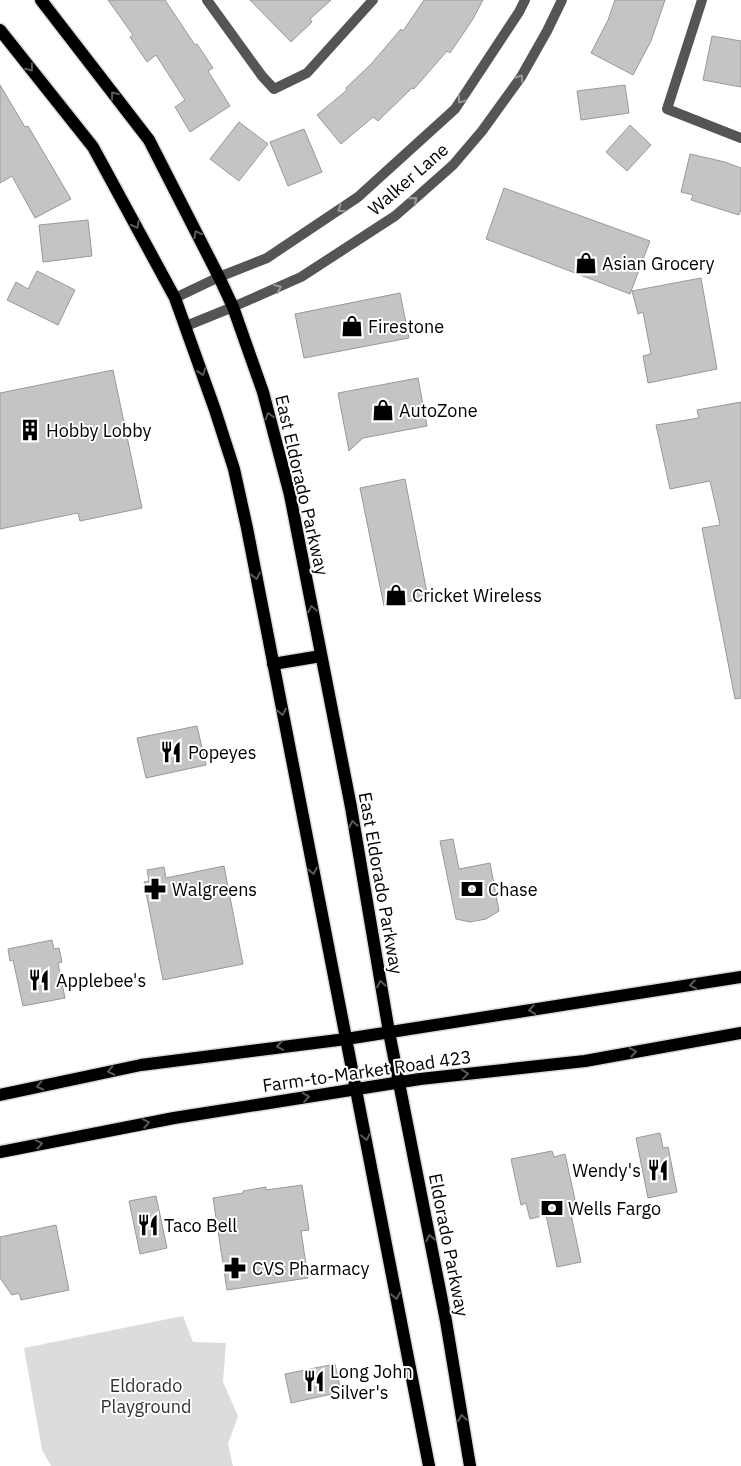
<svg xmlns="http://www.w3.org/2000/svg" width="741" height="1466" font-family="'IBM Plex Sans',sans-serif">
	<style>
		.green { fill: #dcdcdc }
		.building { fill: #c4c4c4; stroke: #999 }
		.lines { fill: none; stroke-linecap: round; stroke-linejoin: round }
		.primary-casing { stroke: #dbdbdb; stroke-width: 15 }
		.minor { stroke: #555; stroke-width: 10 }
		.tertiary { stroke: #555; stroke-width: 10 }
		.primary { stroke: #000; stroke-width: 12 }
		.oneway { stroke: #595959 }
		.oneway2 { stroke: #999 }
		.labels { text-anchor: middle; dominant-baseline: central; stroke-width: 4; stroke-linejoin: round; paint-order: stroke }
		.street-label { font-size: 18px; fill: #000; stroke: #fff }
		.poi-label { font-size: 18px; fill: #000; stroke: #fff; text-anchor: start }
		.park-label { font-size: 18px; fill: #333; stroke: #fff }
	</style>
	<rect width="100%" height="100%" fill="#fff"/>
	<!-- green -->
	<path class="green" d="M 183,1316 L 193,1342 L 226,1343 L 223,1382 L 238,1416 L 228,1444 L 233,1466 L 51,1466 L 42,1450 L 24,1348 Z"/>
	<!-- building -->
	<g class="building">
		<path d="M 108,0 L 165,0 L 195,45 L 197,44 L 213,68 L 208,71 L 230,106 L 190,132 L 175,107 L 185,100 L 156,55 L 147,62 L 130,37 L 133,35 Z"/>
		<path d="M 250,0 L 331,0 L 310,19 L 312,22 L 291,42 Z"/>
		<path d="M 424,0 L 483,0 L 473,19 L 450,53 L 447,51 L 414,89 L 412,88 L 378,121 L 373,117 L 341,144 L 317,115 L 347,90 L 346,88 L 372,63 L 401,29 L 403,31 Z"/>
		<path d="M 615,0 L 665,0 L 651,41 L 633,75 L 591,53 L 608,20 Z"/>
		<path d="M 712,36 L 741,41 L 741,87 L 703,80 Z"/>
		<path d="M 0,85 L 25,127 L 28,126 L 71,199 L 35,218 L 12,176 L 0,183 Z"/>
		<path d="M 625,85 L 629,113 L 581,120 L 577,91 Z"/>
		<path d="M 239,122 L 268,144 L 239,181 L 210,159 Z"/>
		<path d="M 630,125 L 651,145 L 627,171 L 606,152 Z"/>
		<path d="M 304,129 L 322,172 L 288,186 L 270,142 Z"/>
		<path d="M 690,154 L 725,162 L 741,168 L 741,209 L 739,215 L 691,200 L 693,195 L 681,192 Z"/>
		<path d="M 504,188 L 650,241 L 630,294 L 486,239 Z"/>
		<path d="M 88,220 L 92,256 L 43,262 L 39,225 Z"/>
		<path d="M 37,271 L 75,290 L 58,325 L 7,300 L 16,282 L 28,289 Z"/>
		<path d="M 701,278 L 717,369 L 648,383 L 643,356 L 651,354 L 643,312 L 638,314 L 632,291 Z"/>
		<path d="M 400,293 L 409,338 L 304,358 L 295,314 Z"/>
		<path d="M 113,370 L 142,508 L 80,521 L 78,513 L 0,529 L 0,393 Z"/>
		<path d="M 418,378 L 427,426 L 363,438 L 349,451 L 338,393 Z"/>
		<path d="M 741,402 L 741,698 L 735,699 L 702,528 L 720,525 L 710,481 L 670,489 L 656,425 L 699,418 L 697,410 Z"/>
		<path d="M 405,479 L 428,598 L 384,606 L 360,488 Z"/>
		<path d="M 197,726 L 206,765 L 146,778 L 137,738 Z"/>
		<path d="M 453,839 L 459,869 L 490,863 L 499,911 L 486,919 L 470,922 L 456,919 L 440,841 Z"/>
		<path d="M 224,866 L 243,964 L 163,980 L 144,882 L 149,881 L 147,870 L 164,867 L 166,878 Z"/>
		<path d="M 52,940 L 54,949 L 59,948 L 62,962 L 58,963 L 65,998 L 23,1006 L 13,960 L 10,961 L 8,949 Z"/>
		<path d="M 660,1133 L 663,1148 L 668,1147 L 677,1192 L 648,1198 L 636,1138 Z"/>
		<path d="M 552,1151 L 554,1157 L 565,1154 L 577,1209 L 570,1210 L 581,1262 L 557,1267 L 546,1215 L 530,1219 L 526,1203 L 521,1205 L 511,1159 Z"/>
		<path d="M 302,1185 L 309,1230 L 301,1231 L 308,1278 L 227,1290 L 213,1198 L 243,1193 L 243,1191 L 266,1187 L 266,1190 Z"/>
		<path d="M 156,1196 L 167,1248 L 140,1254 L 129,1201 Z"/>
		<path d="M 56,1225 L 69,1290 L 21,1300 L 19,1293 L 12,1295 L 0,1278 L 0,1237 Z"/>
		<path d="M 335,1364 L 341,1392 L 291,1403 L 285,1374 Z"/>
	</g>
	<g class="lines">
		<!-- primary casing -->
		<g class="primary-casing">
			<g id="primary">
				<path d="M 41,0 L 149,140 L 219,277 L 233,307 L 263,392 L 290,495 L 351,807 L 389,1032 L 446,1321 L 470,1466"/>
				<path d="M 0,30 L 93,147 L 175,298 L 215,410 L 234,469 L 247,528 L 429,1466"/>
				<path d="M 273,664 L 321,656"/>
				<path d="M 0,1095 L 141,1065 L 346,1039 L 741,977"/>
				<path d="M 0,1152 L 174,1118 L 420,1079 L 585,1061 L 741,1033"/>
			</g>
		</g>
		<!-- minor -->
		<g class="minor">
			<path d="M 207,0 L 262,76 L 274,89 L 307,73 L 373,0"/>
			<path d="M 702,0 L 667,109 L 741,138"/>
		</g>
		<!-- tertiary -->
		<g class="tertiary">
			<path d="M 175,298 L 219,277 L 267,258 L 358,197 L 455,109 L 519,12 L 525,0"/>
			<path d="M 186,326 L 233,307 L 301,277 L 395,216 L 418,196 L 453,165 L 482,131 L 521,77 L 547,31 L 562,0"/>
		</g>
		<!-- primary -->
		<use href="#primary" class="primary"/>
	</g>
	<!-- one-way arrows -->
	<defs><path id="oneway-chevron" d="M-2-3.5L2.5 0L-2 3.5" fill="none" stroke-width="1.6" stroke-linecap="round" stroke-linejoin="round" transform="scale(1.25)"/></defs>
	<g class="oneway">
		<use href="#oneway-chevron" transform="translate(30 68) rotate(52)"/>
		<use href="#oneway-chevron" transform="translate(114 95) rotate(-128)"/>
		<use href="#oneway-chevron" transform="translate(136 225) rotate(62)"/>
		<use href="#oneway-chevron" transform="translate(197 234) rotate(-117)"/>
		<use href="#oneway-chevron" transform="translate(202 372) rotate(71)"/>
		<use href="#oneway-chevron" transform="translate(269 416) rotate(-105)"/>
		<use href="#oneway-chevron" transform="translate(256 576) rotate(79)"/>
		<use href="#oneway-chevron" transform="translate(312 609) rotate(-101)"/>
		<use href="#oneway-chevron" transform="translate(282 712) rotate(79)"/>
		<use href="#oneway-chevron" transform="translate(353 824) rotate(-100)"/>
		<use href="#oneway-chevron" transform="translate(313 871) rotate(79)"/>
		<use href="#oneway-chevron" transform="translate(381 984) rotate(-100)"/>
		<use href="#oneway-chevron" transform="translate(693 985) rotate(171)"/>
		<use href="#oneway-chevron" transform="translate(532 1010) rotate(171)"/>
		<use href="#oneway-chevron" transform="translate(280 1046) rotate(172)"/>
		<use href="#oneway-chevron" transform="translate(633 1052) rotate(-10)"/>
		<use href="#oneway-chevron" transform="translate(111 1071) rotate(168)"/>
		<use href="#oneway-chevron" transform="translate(465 1074) rotate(-6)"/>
		<use href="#oneway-chevron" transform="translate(40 1086) rotate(168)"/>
		<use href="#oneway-chevron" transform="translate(306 1097) rotate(-9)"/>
		<use href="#oneway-chevron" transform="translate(146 1123) rotate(-11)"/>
		<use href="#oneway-chevron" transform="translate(366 1137) rotate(79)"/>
		<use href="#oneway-chevron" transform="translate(39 1144) rotate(-11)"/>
		<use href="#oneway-chevron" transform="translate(430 1238) rotate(-101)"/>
		<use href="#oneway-chevron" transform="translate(396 1296) rotate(79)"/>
		<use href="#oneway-chevron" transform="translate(462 1418) rotate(-99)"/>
	</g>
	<g class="oneway2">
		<use href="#oneway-chevron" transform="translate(520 78) rotate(-57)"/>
		<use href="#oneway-chevron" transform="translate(461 100) rotate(124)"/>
		<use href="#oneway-chevron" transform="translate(414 200) rotate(-41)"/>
		<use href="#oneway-chevron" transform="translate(341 209) rotate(145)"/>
		<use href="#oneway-chevron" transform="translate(278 288) rotate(-24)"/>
	</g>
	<!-- icons -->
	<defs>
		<g id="shop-bare" transform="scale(1.725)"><path d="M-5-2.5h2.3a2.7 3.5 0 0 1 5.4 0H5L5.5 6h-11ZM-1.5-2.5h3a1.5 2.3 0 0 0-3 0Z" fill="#000" stroke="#fff" stroke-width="2.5" paint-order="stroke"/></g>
		<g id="building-bare" transform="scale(1.725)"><path d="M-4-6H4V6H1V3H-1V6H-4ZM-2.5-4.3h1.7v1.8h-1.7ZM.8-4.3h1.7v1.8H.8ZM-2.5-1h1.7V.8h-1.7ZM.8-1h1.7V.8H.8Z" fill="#000" stroke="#fff" stroke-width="2.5" paint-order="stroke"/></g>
		<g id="restaurant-bare" transform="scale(1.725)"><path d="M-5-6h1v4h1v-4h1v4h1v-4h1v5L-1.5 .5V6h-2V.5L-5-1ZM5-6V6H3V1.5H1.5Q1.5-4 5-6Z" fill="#000" stroke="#fff" stroke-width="2.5" paint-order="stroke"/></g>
		<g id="pharmacy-bare" transform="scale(1.725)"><path d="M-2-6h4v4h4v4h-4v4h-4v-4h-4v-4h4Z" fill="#000" stroke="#fff" stroke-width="2.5" paint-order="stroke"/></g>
		<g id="bank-bare" transform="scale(1.725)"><path d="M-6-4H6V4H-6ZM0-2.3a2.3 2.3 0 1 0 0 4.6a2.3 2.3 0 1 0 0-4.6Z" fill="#000" stroke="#fff" stroke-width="2.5" paint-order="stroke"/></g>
	</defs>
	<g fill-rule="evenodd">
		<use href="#shop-bare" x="586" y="263"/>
		<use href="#shop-bare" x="352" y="326"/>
		<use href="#shop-bare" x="383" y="410"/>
		<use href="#building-bare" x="30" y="430"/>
		<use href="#shop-bare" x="396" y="595"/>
		<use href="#restaurant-bare" x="171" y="752"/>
		<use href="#pharmacy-bare" x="155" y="889"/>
		<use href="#bank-bare" x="472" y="889"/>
		<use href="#restaurant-bare" x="39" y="980"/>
		<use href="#restaurant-bare" x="658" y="1170"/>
		<use href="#bank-bare" x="552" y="1208"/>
		<use href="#restaurant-bare" x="148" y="1225"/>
		<use href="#pharmacy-bare" x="235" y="1268"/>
		<use href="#restaurant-bare" x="314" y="1381"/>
	</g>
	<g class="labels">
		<!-- street labels -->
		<g class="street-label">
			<text transform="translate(408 179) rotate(-41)">Walker Lane</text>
			<text transform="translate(302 485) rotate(77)">East Eldorado Parkway</text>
			<text transform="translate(381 883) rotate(80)">East Eldorado Parkway</text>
			<text transform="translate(367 1071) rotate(-8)">Farm-to-Market Road 423</text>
			<text transform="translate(449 1245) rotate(79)">Eldorado Parkway</text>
		</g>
		<!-- poi labels -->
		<g class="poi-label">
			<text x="602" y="263">Asian Grocery</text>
			<text x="368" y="326">Firestone</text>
			<text x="399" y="410">AutoZone</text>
			<text x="46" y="430">Hobby Lobby</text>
			<text x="412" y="595">Cricket Wireless</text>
			<text x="188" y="752">Popeyes</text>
			<text x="172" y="889">Walgreens</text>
			<text x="488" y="889">Chase</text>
			<text x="56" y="980">Applebee's</text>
			<text x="641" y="1170" text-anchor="end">Wendy's</text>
			<text x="568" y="1208">Wells Fargo</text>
			<text x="164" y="1225">Taco Bell</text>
			<text x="252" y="1268">CVS Pharmacy</text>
			<text x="330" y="1371">Long John<tspan x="330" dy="21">Silver's</tspan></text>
		</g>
		<!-- park labels -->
		<g class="park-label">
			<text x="146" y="1385">Eldorado<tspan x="146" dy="21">Playground</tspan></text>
		</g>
	</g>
</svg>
